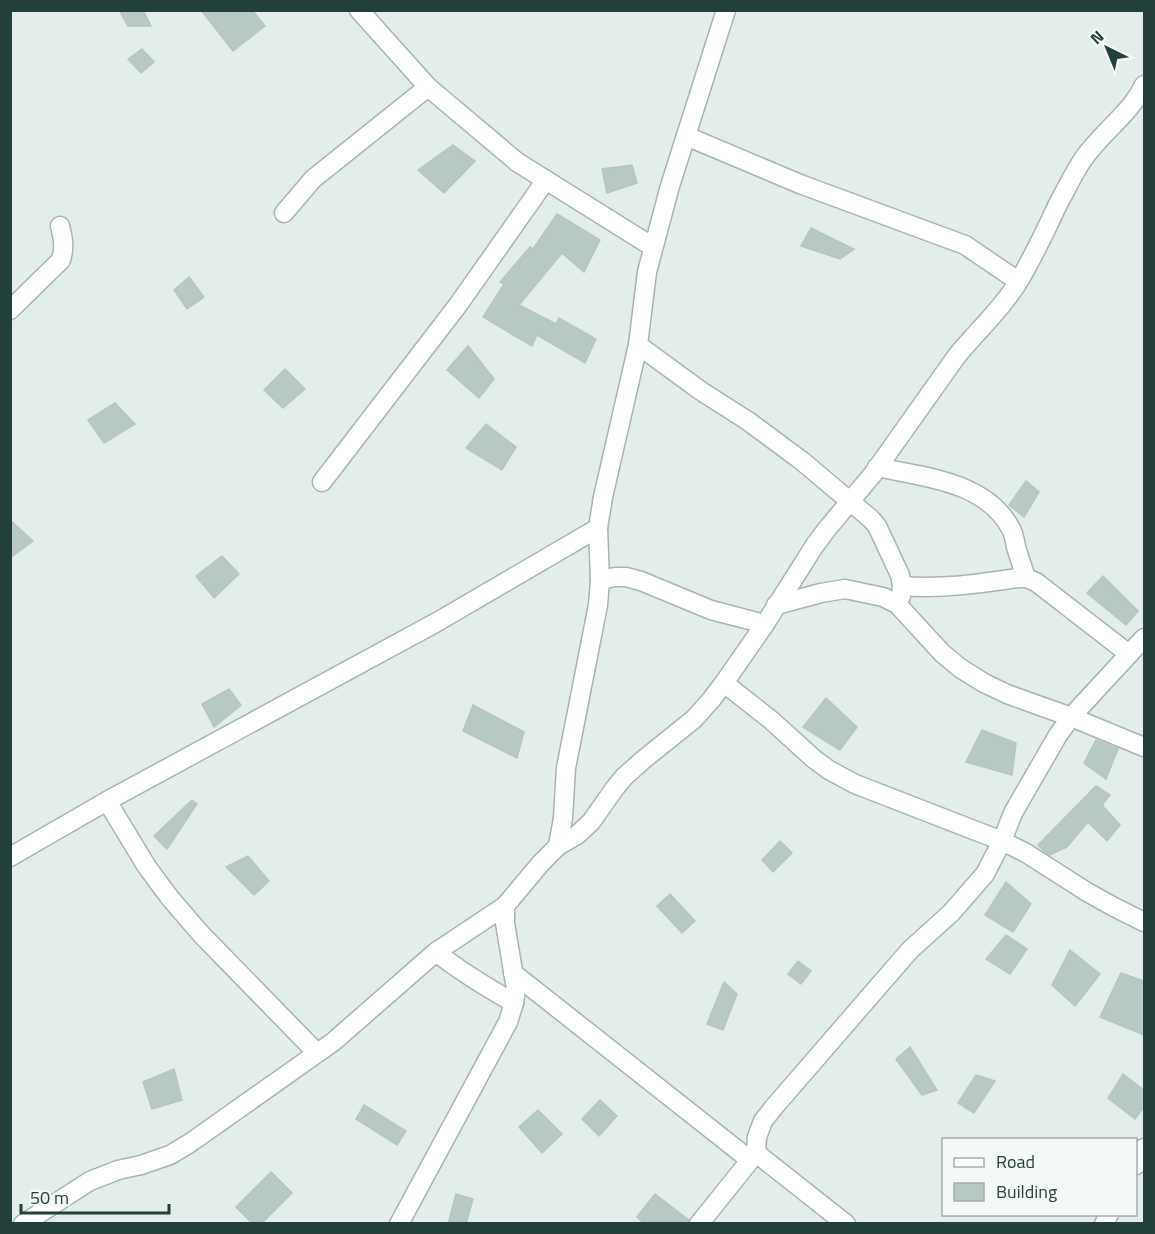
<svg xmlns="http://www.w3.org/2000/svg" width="1155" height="1234" font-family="'Titillium Web',sans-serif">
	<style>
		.building { fill: #b8c8c3; stroke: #b5c7c1; stroke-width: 1.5 }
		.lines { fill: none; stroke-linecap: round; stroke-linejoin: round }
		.minor-casing { stroke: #a6b5b2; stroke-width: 21 }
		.minor { stroke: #fff; stroke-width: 18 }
	</style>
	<rect width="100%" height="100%" fill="#e3edea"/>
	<!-- building -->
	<g class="building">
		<path d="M 119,10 L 143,10 L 151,26 L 128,26 Z"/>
		<path d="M 201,10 L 252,10 L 265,26 L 233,51 Z"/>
		<path d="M 142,49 L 154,62 L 141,73 L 128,59 Z"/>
		<path d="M 453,145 L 475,161 L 444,193 L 418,170 Z"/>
		<path d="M 632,165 L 637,183 L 607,193 L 602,169 Z"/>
		<path d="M 557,214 L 600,240 L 584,272 L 562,253 L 519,305 L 556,324 L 559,318 L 596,339 L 585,363 L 537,335 L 532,346 L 483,317 L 504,284 L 500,282 L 530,247 L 533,249 Z"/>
		<path d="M 811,228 L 854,249 L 840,259 L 801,246 Z"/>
		<path d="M 189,277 L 204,297 L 187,309 L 174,290 Z"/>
		<path d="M 468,346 L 494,379 L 479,398 L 447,370 Z"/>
		<path d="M 285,369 L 305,389 L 283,408 L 264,390 Z"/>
		<path d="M 115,403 L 135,424 L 104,443 L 88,420 Z"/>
		<path d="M 486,424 L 516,447 L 502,470 L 466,448 Z"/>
		<path d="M 1026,481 L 1039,492 L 1024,517 L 1009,505 Z"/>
		<path d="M 10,520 L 33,541 L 10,558 Z"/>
		<path d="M 222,556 L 239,574 L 214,598 L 196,576 Z"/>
		<path d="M 1103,576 L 1138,611 L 1126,625 L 1087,593 Z"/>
		<path d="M 229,689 L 241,705 L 214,727 L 202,704 Z"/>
		<path d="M 826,698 L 857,727 L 840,750 L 803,727 Z"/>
		<path d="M 473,705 L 524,732 L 517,758 L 463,731 Z"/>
		<path d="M 982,730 L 1016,743 L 1012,775 L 966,762 Z"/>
		<path d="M 1096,740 L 1118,749 L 1106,779 L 1084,763 Z"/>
		<path d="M 1096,786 L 1110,795 L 1102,805 L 1120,825 L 1107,841 L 1088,822 L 1067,847 L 1050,855 L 1044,851 L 1038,845 Z"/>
		<path d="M 192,800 L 197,804 L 167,849 L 154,836 Z"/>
		<path d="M 780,841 L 792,853 L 773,872 L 762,860 Z"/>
		<path d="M 248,856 L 269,881 L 254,895 L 226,867 Z"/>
		<path d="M 1006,882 L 1031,904 L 1013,932 L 985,915 Z"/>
		<path d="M 670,894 L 695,921 L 682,933 L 657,906 Z"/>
		<path d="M 1006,935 L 1027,949 L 1010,974 L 986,959 Z"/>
		<path d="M 1070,950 L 1100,974 L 1075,1006 L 1052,985 Z"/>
		<path d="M 798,961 L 811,971 L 801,984 L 788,974 Z"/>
		<path d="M 1121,973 L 1144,981 L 1144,1035 L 1100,1017 Z"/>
		<path d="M 724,982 L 737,994 L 723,1030 L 707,1024 Z"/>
		<path d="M 910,1047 L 937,1090 L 922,1095 L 896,1059 Z"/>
		<path d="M 174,1069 L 182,1100 L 152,1109 L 143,1082 Z"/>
		<path d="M 1123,1074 L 1144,1090 L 1144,1107 L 1135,1119 L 1108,1098 Z"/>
		<path d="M 976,1075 L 995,1081 L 974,1113 L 958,1103 Z"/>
		<path d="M 600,1100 L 617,1116 L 599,1136 L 582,1119 Z"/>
		<path d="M 364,1105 L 406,1131 L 397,1145 L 356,1119 Z"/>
		<path d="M 538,1110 L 562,1134 L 542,1153 L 519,1127 Z"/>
		<path d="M 271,1172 L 292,1193 L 261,1224 L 253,1224 L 236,1207 Z"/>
		<path d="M 456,1194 L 473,1199 L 466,1224 L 448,1224 Z"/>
		<path d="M 655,1194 L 689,1220 L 688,1224 L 645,1224 L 637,1217 Z"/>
	</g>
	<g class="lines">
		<!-- minor casing -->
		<g class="minor-casing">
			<g id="minor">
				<path d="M 359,10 L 428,87 L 517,162 L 653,247"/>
				<path d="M 686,136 L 800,184 L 965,245 L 1018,281"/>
				<path d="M 284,213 L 313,179 L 428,87"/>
				<path d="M 10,310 L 61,260 C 65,247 63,238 60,226"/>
				<path d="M 638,345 L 701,391 L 748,421 L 802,461 L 871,519 L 877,526 L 900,575 L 902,586 L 901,596 L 897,604"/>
				<path d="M 877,467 C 923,477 986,481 1011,529 C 1014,534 1015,541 1016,547 C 1019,557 1023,568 1026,578"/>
				<path d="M 322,482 L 458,305 L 546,180"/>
				<path d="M 600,580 L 615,577 L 626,577 L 641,581 L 711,610 L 765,624"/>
				<path d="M 902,586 C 942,589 979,584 1018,578 L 1026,578 L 1036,582 L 1129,654"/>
				<path d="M 776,605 L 821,593 L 845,589 L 883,597 L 897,604 L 942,653 L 960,668 L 984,683 L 1007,694 L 1071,717 L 1144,747"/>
				<path d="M 724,683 L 771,720 L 814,759 L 829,770 L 855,784 L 1002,841 L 1026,853 L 1087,892 L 1114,907 L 1144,922"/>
				<path d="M 107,801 L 147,867 L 170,898 L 201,934 L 317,1053"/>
				<path d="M 558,846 L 563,818 L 566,768 L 598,605 L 600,580 L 598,528 L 603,497 L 638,345 L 647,272 L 670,186 L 726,10"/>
				<path d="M 10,857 L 107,801 L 437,622 L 598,528"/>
				<path d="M 436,952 C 461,972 487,987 514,1003"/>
				<path d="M 513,973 L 750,1160"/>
				<path d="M 1136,1165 L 1144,1148"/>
				<path d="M 23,1224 L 90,1181 L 118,1170 L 141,1165 L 170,1155 L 190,1143 L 333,1042 L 436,952 L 505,906"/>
				<path d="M 399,1224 L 508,1022 L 514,1003 L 516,989 L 505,923 L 505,906 L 541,863 L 558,846 L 577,835 L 591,822 L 615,788 L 624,777 L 643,760 L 694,719 L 711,700 L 724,683 L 765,624 L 815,545 L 827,529 L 873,474 L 956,357 C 976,332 1000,311 1017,284 C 1033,258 1046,230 1059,202 C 1067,188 1074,172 1084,158 C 1102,132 1131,113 1144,85"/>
				<path d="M 699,1224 L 756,1153"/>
				<path d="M 846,1224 L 756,1153 L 757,1137 L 763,1121 L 774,1107 L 910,950 L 951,913 L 985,874 L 1002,841 L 1013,813 L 1058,735 L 1071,717 L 1144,638"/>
				<path d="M 1104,1224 L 1109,1214"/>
			</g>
		</g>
		<!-- minor -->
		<use href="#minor" class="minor"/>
	</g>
	<!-- border -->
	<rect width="1155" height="1234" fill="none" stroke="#233f3a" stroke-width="24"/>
	<!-- legend -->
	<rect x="942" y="1138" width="195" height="78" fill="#f4f9f7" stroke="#a0afab" stroke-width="1.5"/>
	<rect x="954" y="1158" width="30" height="9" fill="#ffffff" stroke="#a0afab" stroke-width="1.5"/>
	<text x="996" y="1168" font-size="18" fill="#233f3a">Road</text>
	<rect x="954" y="1183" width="30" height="18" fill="#b8c8c3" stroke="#a0afab" stroke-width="1.5"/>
	<text x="996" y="1198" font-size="18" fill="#233f3a">Building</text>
	<!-- north arrow -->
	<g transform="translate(1107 48) rotate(317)" stroke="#f4f9f7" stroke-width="4.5" paint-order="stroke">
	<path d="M0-4.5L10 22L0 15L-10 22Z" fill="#233f3a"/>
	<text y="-9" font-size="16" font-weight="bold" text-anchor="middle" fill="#233f3a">N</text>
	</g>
	<!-- scale -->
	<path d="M21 1204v9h148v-9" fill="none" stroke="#233f3a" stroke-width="3"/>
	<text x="30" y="1204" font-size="18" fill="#233f3a" stroke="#f4f9f7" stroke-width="4.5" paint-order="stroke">50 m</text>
</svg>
